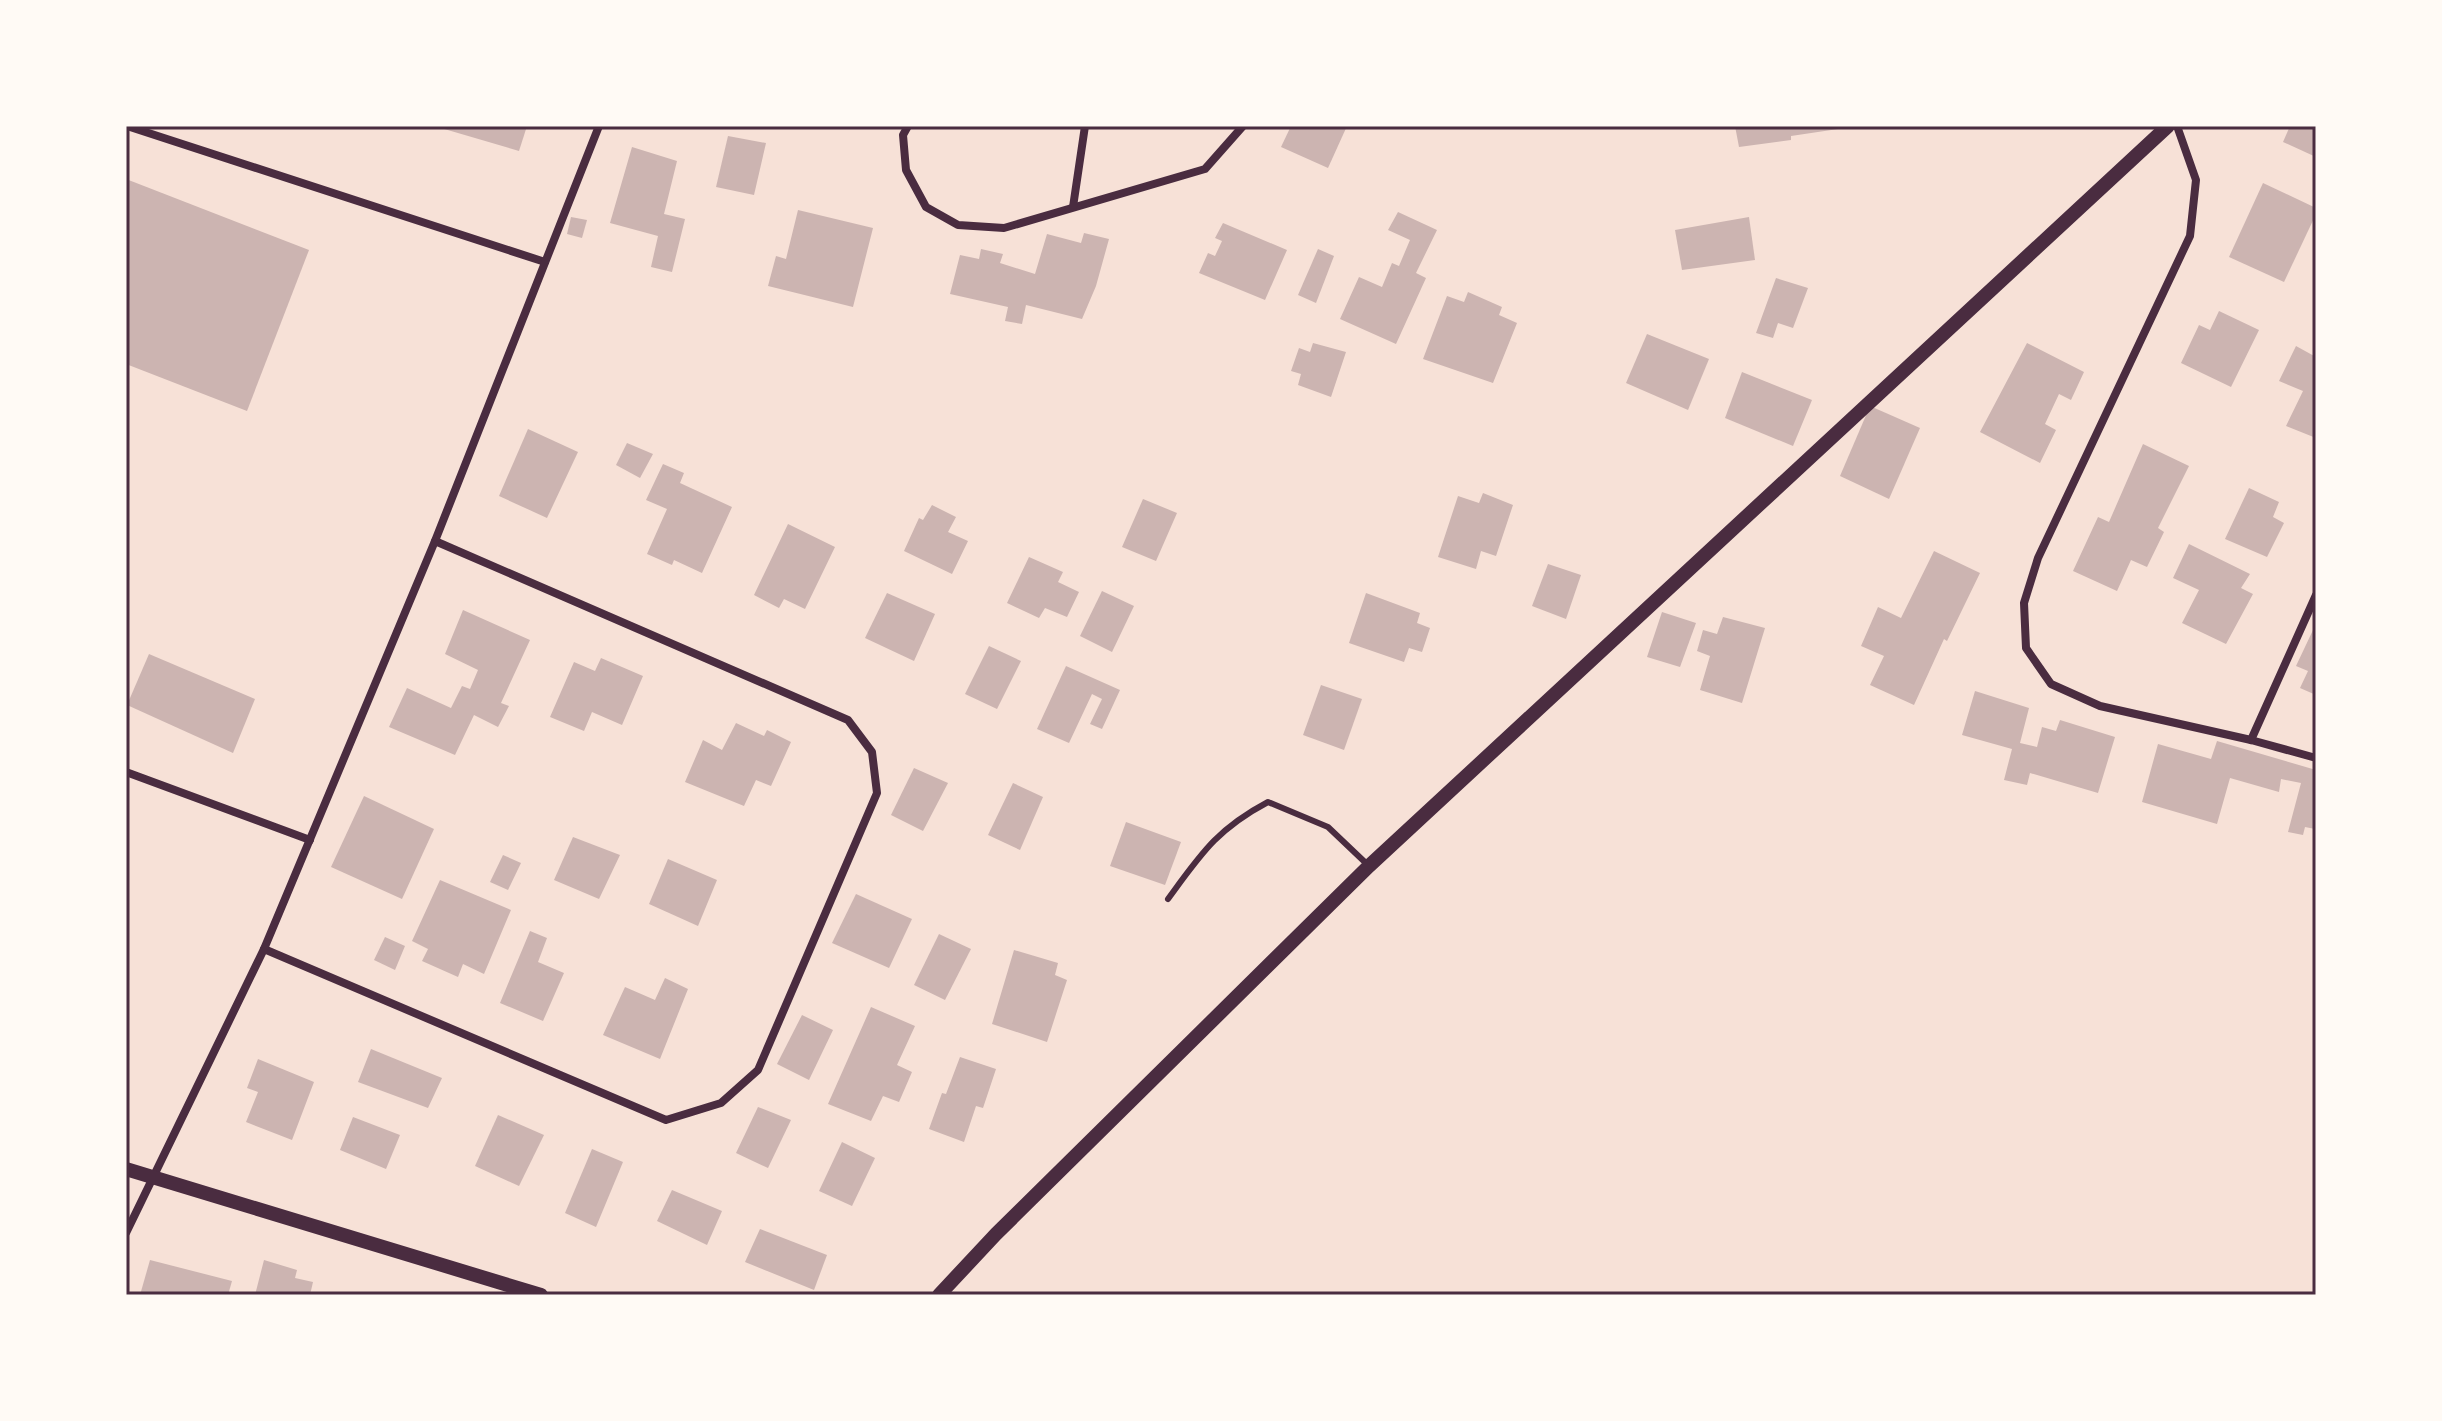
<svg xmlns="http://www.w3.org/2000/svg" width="2442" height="1421" font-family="'Fira Sans',sans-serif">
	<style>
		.building { fill: #ccb4b1 }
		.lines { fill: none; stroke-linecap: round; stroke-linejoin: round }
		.service { stroke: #4a2c40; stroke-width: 6 }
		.minor { stroke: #4a2c40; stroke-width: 8 }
		.tertiary { stroke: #4a2c40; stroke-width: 14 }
		.neatline { fill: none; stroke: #4a2c40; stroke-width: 3 }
	</style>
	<rect width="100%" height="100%" fill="#f7e1d7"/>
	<!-- building -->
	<g class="building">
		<path d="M 434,126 L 527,126 L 519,151 Z"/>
		<path d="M 1291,126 L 1347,126 L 1328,168 L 1281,147 Z"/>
		<path d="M 1735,126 L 1838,126 L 1838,129 L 1791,136 L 1791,140 L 1739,147 Z"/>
		<path d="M 2290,126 L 2316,126 L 2316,157 L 2283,142 Z"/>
		<path d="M 728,136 L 766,143 L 754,195 L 716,187 Z"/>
		<path d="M 632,147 L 677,161 L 664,214 L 685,219 L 672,272 L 651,267 L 658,236 L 610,223 Z"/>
		<path d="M 126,179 L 309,250 L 247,411 L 126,364 Z"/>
		<path d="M 2263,183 L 2316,208 L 2316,214 L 2284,282 L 2229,257 Z"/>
		<path d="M 798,210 L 873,228 L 853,307 L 768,286 L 776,256 L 786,259 Z"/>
		<path d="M 1398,212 L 1437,230 L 1416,273 L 1426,278 L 1396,344 L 1340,319 L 1359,277 L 1382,287 L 1392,263 L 1399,266 L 1410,240 L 1388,230 Z"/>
		<path d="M 571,217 L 587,220 L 582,238 L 567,234 Z"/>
		<path d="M 1749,217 L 1755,260 L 1682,270 L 1675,230 Z"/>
		<path d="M 1223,223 L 1287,250 L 1265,300 L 1199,273 L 1208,253 L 1215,256 L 1222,241 L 1215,238 Z"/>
		<path d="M 1084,233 L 1109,239 L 1096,286 L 1082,319 L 1026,305 L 1022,324 L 1005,321 L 1008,307 L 950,294 L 960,255 L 979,259 L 981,249 L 1003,254 L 1000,263 L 1035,274 L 1047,234 L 1081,243 Z"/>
		<path d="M 1318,249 L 1334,256 L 1316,303 L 1298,295 Z"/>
		<path d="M 1776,278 L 1808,288 L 1793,328 L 1778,323 L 1773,338 L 1756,333 Z"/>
		<path d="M 1468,292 L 1502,307 L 1499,315 L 1517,323 L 1493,383 L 1423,359 L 1447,296 L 1464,302 Z"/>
		<path d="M 2219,311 L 2259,330 L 2231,387 L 2181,363 L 2199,325 L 2210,330 Z"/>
		<path d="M 1647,334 L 1709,359 L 1688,410 L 1626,383 Z"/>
		<path d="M 1313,343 L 1346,352 L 1331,397 L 1298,385 L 1301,374 L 1291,371 L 1299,348 L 1310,352 Z"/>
		<path d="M 2027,343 L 2084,372 L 2071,400 L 2059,394 L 2045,424 L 2056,430 L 2040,463 L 1980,432 Z"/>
		<path d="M 2296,346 L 2316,357 L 2316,438 L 2286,426 L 2303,391 L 2279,381 Z"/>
		<path d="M 1742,372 L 1812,400 L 1793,446 L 1725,418 Z"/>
		<path d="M 1870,406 L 1920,428 L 1889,499 L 1840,476 Z"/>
		<path d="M 528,429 L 578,452 L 547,518 L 499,496 Z"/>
		<path d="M 627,443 L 653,454 L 640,478 L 616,465 Z"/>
		<path d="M 2143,444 L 2189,466 L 2158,528 L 2164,532 L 2147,567 L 2131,560 L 2117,591 L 2073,571 L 2098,517 L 2109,522 Z"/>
		<path d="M 663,464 L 684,473 L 680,483 L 732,507 L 702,573 L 674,560 L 672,565 L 647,554 L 667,509 L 646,500 Z"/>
		<path d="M 2249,488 L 2279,502 L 2273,517 L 2284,523 L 2267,557 L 2225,539 Z"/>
		<path d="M 1483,493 L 1513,505 L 1496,556 L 1481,551 L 1476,569 L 1438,557 L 1458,496 L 1479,503 Z"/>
		<path d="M 1143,499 L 1177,513 L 1156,561 L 1122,547 Z"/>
		<path d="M 932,505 L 956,517 L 948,532 L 968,541 L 952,574 L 904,551 L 919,518 L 923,520 Z"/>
		<path d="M 788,524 L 835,547 L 805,609 L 784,599 L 779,608 L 754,595 Z"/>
		<path d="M 2189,544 L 2250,574 L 2241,588 L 2253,594 L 2226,644 L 2182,623 L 2199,590 L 2173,578 Z"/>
		<path d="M 1934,551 L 1980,573 L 1947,641 L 1944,639 L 1914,705 L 1870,685 L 1884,656 L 1861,646 L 1878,607 L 1901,618 Z"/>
		<path d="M 1029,557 L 1063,572 L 1058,582 L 1079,592 L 1067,617 L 1045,608 L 1039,618 L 1007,603 Z"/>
		<path d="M 1548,564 L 1581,575 L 1566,619 L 1532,606 Z"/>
		<path d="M 1102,591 L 1134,606 L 1112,652 L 1080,636 Z"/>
		<path d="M 887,593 L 935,614 L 914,661 L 865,638 Z"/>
		<path d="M 1366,593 L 1420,613 L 1417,623 L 1430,628 L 1422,652 L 1409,648 L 1404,662 L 1349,643 Z"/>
		<path d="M 463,610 L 530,640 L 501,703 L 509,706 L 498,727 L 474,715 L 455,755 L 389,727 L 407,688 L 451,708 L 462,686 L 470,689 L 478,670 L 445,654 Z"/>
		<path d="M 1662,612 L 1696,623 L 1680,667 L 1647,657 Z"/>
		<path d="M 1723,617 L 1765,628 L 1742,703 L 1700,690 L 1710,656 L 1697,651 L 1703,630 L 1717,634 Z"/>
		<path d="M 2313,630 L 2316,631 L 2316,695 L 2300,688 L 2308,671 L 2296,666 Z"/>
		<path d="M 989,646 L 1021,661 L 997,709 L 965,694 Z"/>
		<path d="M 149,654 L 255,699 L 233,753 L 127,705 Z"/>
		<path d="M 601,658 L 643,676 L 622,725 L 592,712 L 584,731 L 550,717 L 574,662 L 595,671 Z"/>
		<path d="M 1066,666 L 1120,690 L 1102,729 L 1090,724 L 1102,699 L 1092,694 L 1069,743 L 1037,729 Z"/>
		<path d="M 1321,685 L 1362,699 L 1344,750 L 1303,735 Z"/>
		<path d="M 1975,691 L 2029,708 L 2020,743 L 2037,747 L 2042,727 L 2056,731 L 2060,720 L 2115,737 L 2098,793 L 2030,773 L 2027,785 L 2004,780 L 2012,749 L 1962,735 Z"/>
		<path d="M 736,723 L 764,736 L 767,730 L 791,742 L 771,786 L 756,780 L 744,806 L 685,782 L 703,740 L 722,750 Z"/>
		<path d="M 2217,741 L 2316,770 L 2315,829 L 2305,827 L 2303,835 L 2288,832 L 2301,783 L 2281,779 L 2279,792 L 2230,778 L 2217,824 L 2142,802 L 2158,744 L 2211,759 Z"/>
		<path d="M 914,768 L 948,783 L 923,831 L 891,815 Z"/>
		<path d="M 1013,783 L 1043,797 L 1020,850 L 988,835 Z"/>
		<path d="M 364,796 L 434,829 L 402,899 L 331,867 Z"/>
		<path d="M 1126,822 L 1181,842 L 1165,885 L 1110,866 Z"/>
		<path d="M 573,837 L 620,855 L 599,899 L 554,880 Z"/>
		<path d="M 503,855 L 521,863 L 508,890 L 490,882 Z"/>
		<path d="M 668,859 L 717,880 L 698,926 L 649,904 Z"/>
		<path d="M 440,880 L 511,910 L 484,974 L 463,964 L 458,977 L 422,961 L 428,949 L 412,941 Z"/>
		<path d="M 856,894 L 912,919 L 889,968 L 832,943 Z"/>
		<path d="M 530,931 L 547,938 L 538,962 L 564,973 L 543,1021 L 500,1003 Z"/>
		<path d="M 939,934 L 971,949 L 945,1000 L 914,985 Z"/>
		<path d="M 385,937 L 405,946 L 395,970 L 374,960 Z"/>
		<path d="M 1014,950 L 1058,963 L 1055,975 L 1067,980 L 1047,1042 L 992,1024 Z"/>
		<path d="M 665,978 L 688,989 L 660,1059 L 603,1035 L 625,987 L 655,1000 Z"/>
		<path d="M 871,1007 L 915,1026 L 897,1065 L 912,1072 L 899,1102 L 883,1096 L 871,1121 L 828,1104 Z"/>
		<path d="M 802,1015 L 833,1030 L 809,1080 L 777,1064 Z"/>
		<path d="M 371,1049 L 442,1078 L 428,1108 L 358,1082 Z"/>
		<path d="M 960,1057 L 996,1069 L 983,1108 L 976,1106 L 964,1142 L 929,1129 L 942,1093 L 946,1094 Z"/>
		<path d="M 258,1059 L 314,1082 L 292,1140 L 246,1122 L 258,1092 L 247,1088 Z"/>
		<path d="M 758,1107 L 791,1120 L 768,1168 L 736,1153 Z"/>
		<path d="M 498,1115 L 544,1135 L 519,1186 L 475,1166 Z"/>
		<path d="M 353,1117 L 400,1135 L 386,1169 L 340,1150 Z"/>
		<path d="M 842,1142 L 875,1158 L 852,1206 L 819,1191 Z"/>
		<path d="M 592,1149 L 623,1162 L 596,1227 L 565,1213 Z"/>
		<path d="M 672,1190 L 722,1211 L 707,1245 L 657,1221 Z"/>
		<path d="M 760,1229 L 827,1255 L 814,1290 L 745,1262 Z"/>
		<path d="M 150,1260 L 232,1281 L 228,1295 L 140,1295 Z"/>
		<path d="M 264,1260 L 297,1270 L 295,1278 L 313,1282 L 310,1295 L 255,1295 Z"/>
	</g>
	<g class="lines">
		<!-- service -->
		<path class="service" d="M 1168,899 C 1201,854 1217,829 1268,802 L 1328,827 L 1369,866"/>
		<!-- minor -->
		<g class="minor">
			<path d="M 127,126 L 545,262"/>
			<path d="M 908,126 L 903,135 L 906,170 L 926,207 L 958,225 L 1004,228 L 1205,169 L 1243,126"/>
			<path d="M 2177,126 L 2196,180 L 2190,236 L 2038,558 L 2024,603 L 2026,648 L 2051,684 L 2100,706 L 2251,740 L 2316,758"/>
			<path d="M 1073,207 L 1085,126"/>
			<path d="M 2251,740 L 2316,595"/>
			<path d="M 126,772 L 310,840"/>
			<path d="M 264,949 L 666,1120 L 721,1103 L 758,1070 L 877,793 L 872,752 L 848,720 L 435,541"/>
			<path d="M 126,1233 L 264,949 L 435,541 L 599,126"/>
		</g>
		<!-- tertiary -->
		<g class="tertiary">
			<path d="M 126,1169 L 541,1295"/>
			<path d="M 939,1295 L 996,1234 L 1369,866 L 2168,126"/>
		</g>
	</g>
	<!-- border -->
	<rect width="2442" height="1421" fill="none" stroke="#fffaf5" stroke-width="256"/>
	<rect x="128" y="128" width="2186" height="1165" class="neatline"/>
</svg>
